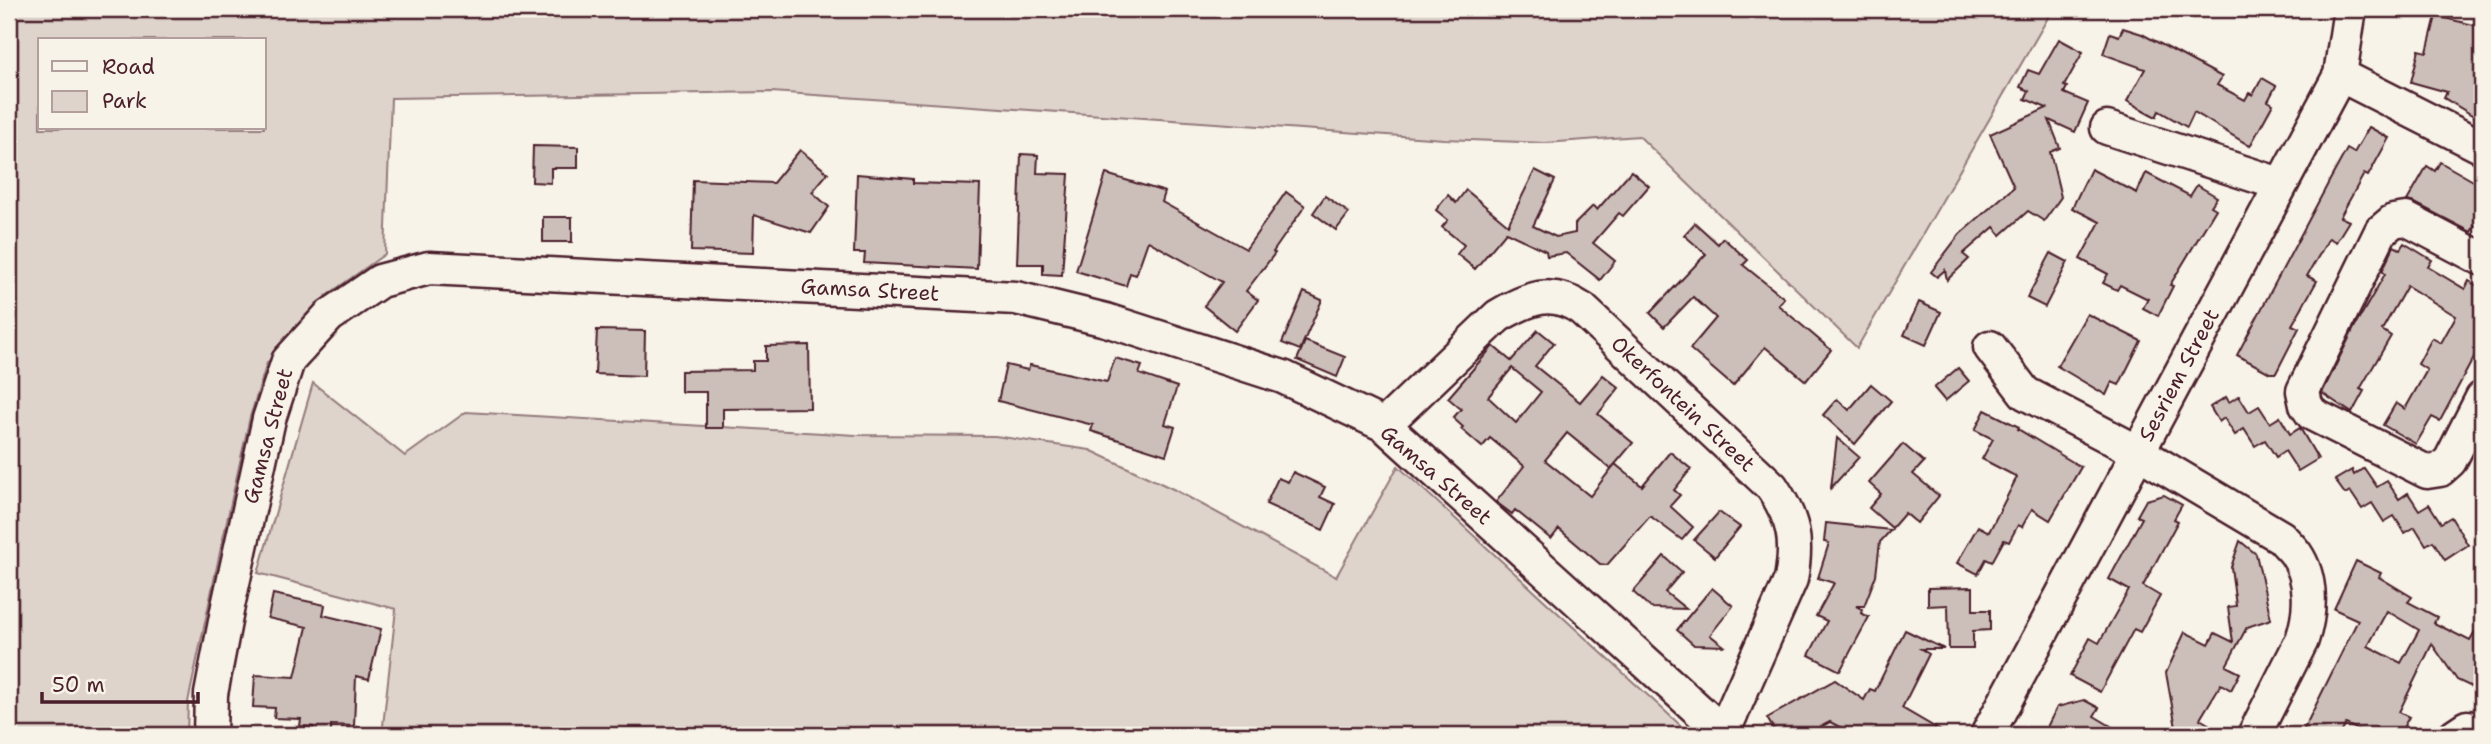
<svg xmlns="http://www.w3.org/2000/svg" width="2491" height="744" font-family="'Shantell Sans',sans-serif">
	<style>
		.green { fill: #ded4cc; stroke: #947a7c; stroke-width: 2; fill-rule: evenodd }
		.building { fill: #ccbfb9; stroke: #4a1f2b; stroke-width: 2; fill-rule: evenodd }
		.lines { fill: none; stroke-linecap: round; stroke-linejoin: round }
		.minor-casing { stroke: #4a1f2b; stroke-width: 37 }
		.minor { stroke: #f7f3e8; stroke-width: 32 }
		.labels { text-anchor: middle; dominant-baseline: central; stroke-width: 5; stroke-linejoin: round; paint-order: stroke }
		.street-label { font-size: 21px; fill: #4a1f2b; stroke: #f7f3e8 }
	</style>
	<rect width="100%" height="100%" fill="#f7f3e8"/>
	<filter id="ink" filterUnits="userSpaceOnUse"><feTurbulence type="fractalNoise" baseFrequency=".0143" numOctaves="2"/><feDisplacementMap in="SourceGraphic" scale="14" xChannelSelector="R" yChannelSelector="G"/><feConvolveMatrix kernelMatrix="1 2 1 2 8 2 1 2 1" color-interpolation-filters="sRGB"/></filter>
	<g filter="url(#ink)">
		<!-- green -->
		<g class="green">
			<path d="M 9,9 L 2053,9 L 1857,348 L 1639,136 L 1545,143 L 1444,139 L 772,92 L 391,98 L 385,254 L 326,296 L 267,363 L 250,417 L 220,552 L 188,702 L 187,735 L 9,735 ZM 40,40 L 264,40 L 264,128 L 40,128 Z"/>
			<path d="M 313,383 L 405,456 L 466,412 L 856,435 L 995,436 L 1090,450 L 1175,490 L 1336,577 L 1398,466 L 1691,735 L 382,735 L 396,609 L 258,573 Z"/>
		</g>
		<!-- building -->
		<g class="building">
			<path d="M 2436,16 L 2482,27 L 2482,121 L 2444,98 L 2447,92 L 2411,82 L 2419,50 L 2427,52 Z"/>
			<path d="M 2123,28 L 2142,34 L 2222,77 L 2217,85 L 2245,100 L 2249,93 L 2253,95 L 2262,78 L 2276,86 L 2268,101 L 2273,104 L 2250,146 L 2194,112 L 2187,127 L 2159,111 L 2156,117 L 2127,101 L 2145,69 L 2103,54 L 2110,33 L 2119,36 Z"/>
			<path d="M 2059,39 L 2083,52 L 2064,86 L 2067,87 L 2064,93 L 2088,103 L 2075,132 L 2049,120 L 2060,148 L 2050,152 L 2061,197 L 2044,221 L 2028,211 L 2001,235 L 1994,227 L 1963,254 L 1969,259 L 1947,280 L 1945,270 L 1937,277 L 1931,272 L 1960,234 L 2014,187 L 1990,134 L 2047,108 L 2025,99 L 2029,91 L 2020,87 L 2028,70 L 2039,74 Z"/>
			<path d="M 2369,127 L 2389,138 L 2368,176 L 2364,174 L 2340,217 L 2349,221 L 2336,242 L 2329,238 L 2307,276 L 2317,281 L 2292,325 L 2299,328 L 2276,373 L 2270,373 L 2237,355 L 2331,178 L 2347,149 L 2354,153 Z"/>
			<path d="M 533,146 L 578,147 L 578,168 L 551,168 L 551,183 L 532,182 Z"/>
			<path d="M 800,150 L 828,173 L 812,192 L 829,207 L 811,233 L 754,215 L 753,253 L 691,251 L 693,180 L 773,183 Z"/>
			<path d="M 1021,154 L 1038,155 L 1037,173 L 1069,174 L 1062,275 L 1043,274 L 1043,264 L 1017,264 Z"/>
			<path d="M 2440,162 L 2482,186 L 2482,229 L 2475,225 L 2471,232 L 2415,203 L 2407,201 L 2427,166 L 2435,171 Z"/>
			<path d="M 2091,169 L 2137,193 L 2146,173 L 2190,196 L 2197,185 L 2217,197 L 2211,206 L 2216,209 L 2170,285 L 2173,286 L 2158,316 L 2143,308 L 2148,299 L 2120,285 L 2117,290 L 2103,283 L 2108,274 L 2080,259 L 2100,222 L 2072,208 Z"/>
			<path d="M 1535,170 L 1555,180 L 1533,226 L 1556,237 L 1575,233 L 1575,224 L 1593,206 L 1597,210 L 1631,171 L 1649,186 L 1623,216 L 1619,213 L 1593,243 L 1615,261 L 1600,280 L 1566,253 L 1547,256 L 1546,251 L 1506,232 L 1475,269 L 1457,254 L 1464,245 L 1442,227 L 1448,220 L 1436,210 L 1448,195 L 1456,203 L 1466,190 L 1508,225 Z"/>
			<path d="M 857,174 L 913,179 L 913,183 L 980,185 L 977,269 L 864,263 L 865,253 L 854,253 Z"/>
			<path d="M 1106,174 L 1165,192 L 1162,202 L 1246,249 L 1286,192 L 1305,206 L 1273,252 L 1275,253 L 1246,291 L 1258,300 L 1235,331 L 1204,306 L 1222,282 L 1148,241 L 1136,275 L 1130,273 L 1126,286 L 1076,271 Z"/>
			<path d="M 1325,196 L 1349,213 L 1336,230 L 1313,213 Z"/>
			<rect x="543" y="217" width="29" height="25"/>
			<path d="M 1695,223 L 1718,244 L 1723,238 L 1748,260 L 1743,265 L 1784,298 L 1778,305 L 1831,350 L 1806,381 L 1765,347 L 1733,386 L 1690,349 L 1716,318 L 1693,297 L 1664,327 L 1650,313 L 1706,254 L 1684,235 Z"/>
			<path d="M 2404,243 L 2432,260 L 2428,267 L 2465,289 L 2469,281 L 2482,289 L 2482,342 L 2440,421 L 2432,417 L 2416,444 L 2383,425 L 2396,403 L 2405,409 L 2427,370 L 2418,364 L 2432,338 L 2441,343 L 2456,316 L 2407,286 L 2382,330 L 2391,336 L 2360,389 L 2364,391 L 2352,413 L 2322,393 L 2355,326 L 2385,274 L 2382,271 L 2394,246 L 2400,249 Z"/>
			<path d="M 2051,253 L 2068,262 L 2045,307 L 2027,298 Z"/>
			<path d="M 1304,292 L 1322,300 L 1300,350 L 1282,343 Z"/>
			<path d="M 1919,302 L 1941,312 L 1926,345 L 1904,335 Z"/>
			<path d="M 2087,314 L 2141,341 L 2119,385 L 2112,382 L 2106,395 L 2057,366 Z"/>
			<path d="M 597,330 L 645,331 L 644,376 L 595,374 Z"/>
			<path d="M 1538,330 L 1554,343 L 1535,366 L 1580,402 L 1603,375 L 1619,388 L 1598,414 L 1633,443 L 1611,469 L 1567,433 L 1545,460 L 1590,496 L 1615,464 L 1642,486 L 1670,452 L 1691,469 L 1674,490 L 1680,495 L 1670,506 L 1693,527 L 1682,540 L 1650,516 L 1607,565 L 1600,564 L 1559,529 L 1551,539 L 1515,510 L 1512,514 L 1496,502 L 1524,466 L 1490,438 L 1482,447 L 1461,429 L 1463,427 L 1453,418 L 1461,409 L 1448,398 L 1493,346 L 1511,361 ZM 1512,368 L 1541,392 L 1516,423 L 1488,397 Z"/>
			<path d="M 1305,341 L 1345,357 L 1337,377 L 1297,360 Z"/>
			<path d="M 809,345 L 810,408 L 723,409 L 723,428 L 706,428 L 706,392 L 681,392 L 681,371 L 753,370 L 753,361 L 766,361 L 766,346 Z"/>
			<path d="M 1115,358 L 1142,366 L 1139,374 L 1177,387 L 1165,424 L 1175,427 L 1166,455 L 1091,431 L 1093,425 L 998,401 L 1006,365 L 1028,370 L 1030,365 L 1107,382 Z"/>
			<path d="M 1958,368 L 1969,381 L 1945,401 L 1934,388 Z"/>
			<path d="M 1871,384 L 1891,401 L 1855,444 L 1823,415 L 1837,399 L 1849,410 Z"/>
			<path d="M 2239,396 L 2249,412 L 2259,406 L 2270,423 L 2280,417 L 2290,434 L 2300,428 L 2318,459 L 2298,471 L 2285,451 L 2276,457 L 2265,440 L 2255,446 L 2244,429 L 2235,435 L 2224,418 L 2219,422 L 2210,407 L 2226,397 L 2229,402 Z"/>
			<path d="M 1985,410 L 2019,427 L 2018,429 L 2081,467 L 2050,520 L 2032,509 L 2022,527 L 2018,525 L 2009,542 L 2004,540 L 1992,562 L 1986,559 L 1978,574 L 1957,563 L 1978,526 L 1989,532 L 2017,477 L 1982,459 L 1993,439 L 1975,430 Z"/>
			<path d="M 1837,438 L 1859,457 L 1831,488 Z"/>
			<path d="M 1903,444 L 1924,462 L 1913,474 L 1939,496 L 1917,523 L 1905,513 L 1892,528 L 1869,508 L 1881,494 L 1869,483 Z"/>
			<path d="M 2364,468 L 2377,487 L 2387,481 L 2399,499 L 2408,493 L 2419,510 L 2429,504 L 2441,523 L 2451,517 L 2468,545 L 2445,560 L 2433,541 L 2426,545 L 2415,527 L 2405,533 L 2394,516 L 2384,522 L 2372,503 L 2362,509 L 2350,491 L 2345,494 L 2335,480 L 2352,470 L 2354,475 Z"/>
			<path d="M 1293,472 L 1325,487 L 1320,497 L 1335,504 L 1323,530 L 1266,504 L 1278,478 L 1288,482 Z"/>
			<path d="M 2164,495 L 2182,505 L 2174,519 L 2178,521 L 2143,586 L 2160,596 L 2140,632 L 2134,629 L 2100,692 L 2070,676 L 2090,638 L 2099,643 L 2129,590 L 2109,579 L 2142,518 L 2137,516 L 2146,500 Z"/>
			<path d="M 1719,512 L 1740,527 L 1715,557 L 1694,540 Z"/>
			<path d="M 1826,523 L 1891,530 L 1880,542 L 1876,575 L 1864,606 L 1856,606 L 1862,609 L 1861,613 L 1869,617 L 1840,671 L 1809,655 L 1827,621 L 1816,616 L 1834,583 L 1818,578 L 1829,543 L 1824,542 Z"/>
			<path d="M 2240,541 L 2256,554 L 2271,619 L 2247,627 L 2226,666 L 2240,673 L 2231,690 L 2221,684 L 2200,719 L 2227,735 L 2196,735 L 2189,731 L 2177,733 L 2166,673 L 2185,632 L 2209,644 L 2215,633 L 2233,642 L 2228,607 L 2236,606 L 2231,567 Z"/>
			<path d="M 1664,556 L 1682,572 L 1665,592 L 1686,609 L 1651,608 L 1633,592 Z"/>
			<path d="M 2356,561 L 2381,573 L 2379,577 L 2412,597 L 2408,602 L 2437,617 L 2434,623 L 2470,641 L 2482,620 L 2482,692 L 2457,680 L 2432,644 L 2399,712 L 2409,717 L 2399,735 L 2391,735 L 2376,728 L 2372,735 L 2369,735 L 2346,724 L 2340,735 L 2301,735 L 2358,620 L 2334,609 ZM 2387,611 L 2419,630 L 2401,663 L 2368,646 Z"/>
			<path d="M 1973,587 L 1973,610 L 1990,610 L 1990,630 L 1973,631 L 1973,649 L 1949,649 L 1948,605 L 1928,606 L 1928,588 Z"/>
			<path d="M 1712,588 L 1733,606 L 1710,635 L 1724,646 L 1694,645 L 1677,630 Z"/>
			<path d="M 273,594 L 325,605 L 323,615 L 381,629 L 369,679 L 356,676 L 354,726 L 331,725 L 331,735 L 313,735 L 313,727 L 300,726 L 301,719 L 274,718 L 275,708 L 253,707 L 255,675 L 295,677 L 307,627 L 268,618 Z"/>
			<path d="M 1905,630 L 1944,649 L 1921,649 L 1929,654 L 1902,708 L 1948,735 L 1855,735 L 1830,722 L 1805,735 L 1777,735 L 1767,718 L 1835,680 L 1864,700 L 1870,689 L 1875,691 Z"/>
			<path d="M 2084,700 L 2099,708 L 2094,716 L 2126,735 L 2043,735 L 2057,707 Z"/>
		</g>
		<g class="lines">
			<!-- minor casing -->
			<g class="minor-casing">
				<g id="minor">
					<path d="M 2340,75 L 2482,147"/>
					<path d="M 2107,128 L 2280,184"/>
					<path d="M 2482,259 L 2406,219 L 2393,221 L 2381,231 L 2303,391 L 2306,405 L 2312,414 L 2427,472 L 2440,470 L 2450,461 L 2482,398"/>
					<path d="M 1990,347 L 2025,393 L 2138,452 L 2281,537 C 2286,543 2292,548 2296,554 C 2313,579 2311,613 2302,640 L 2254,735"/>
					<path d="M 1384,425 L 1498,316 C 1529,298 1551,288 1582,309 L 1772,487 C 1794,520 1798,540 1791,579 L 1723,733"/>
					<path d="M 210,735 L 211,694 L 228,606 L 269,419 L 288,361 L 329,316 L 380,281 L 429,268 L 1016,298 L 1106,320 L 1283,377 L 1384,425 L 1726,735"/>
					<path d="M 1987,735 L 2340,75 L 2350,9"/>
					<path d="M 2455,735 L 2467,727 L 2482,730"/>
				</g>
			</g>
			<!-- minor -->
			<use href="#minor" class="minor"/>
		</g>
	</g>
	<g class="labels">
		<!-- street labels -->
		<g class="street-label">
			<text transform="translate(870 290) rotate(3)">Gamsa Street</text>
			<text transform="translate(2179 375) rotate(-62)">Sesriem Street</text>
			<text transform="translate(1683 404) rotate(43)">Okerfontein Street</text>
			<text transform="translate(268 436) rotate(-75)">Gamsa Street</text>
			<text transform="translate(1436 475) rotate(41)">Gamsa Street</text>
		</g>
	</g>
	<!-- margin -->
	<rect width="2491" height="744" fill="none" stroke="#f7f3e8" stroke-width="35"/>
	<rect x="18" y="18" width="2456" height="709" fill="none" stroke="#4a1f2b" stroke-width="2.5" filter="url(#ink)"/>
	<!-- legend -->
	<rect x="38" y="38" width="228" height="91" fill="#f7f3e8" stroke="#b29e9c" stroke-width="2"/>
	<rect x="52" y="61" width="35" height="10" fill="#f7f3e8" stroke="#b29e9c" stroke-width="2"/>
	<text x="102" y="74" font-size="21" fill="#4a1f2b">Road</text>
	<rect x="52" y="91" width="35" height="21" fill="#ded4cc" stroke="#b29e9c" stroke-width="2"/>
	<text x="102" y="108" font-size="21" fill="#4a1f2b">Park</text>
	<!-- scale -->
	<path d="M42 692v10h156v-10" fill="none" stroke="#4a1f2b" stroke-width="3.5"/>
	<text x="52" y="692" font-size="21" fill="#4a1f2b" stroke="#f7f3e8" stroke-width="5" paint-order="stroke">50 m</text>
</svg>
